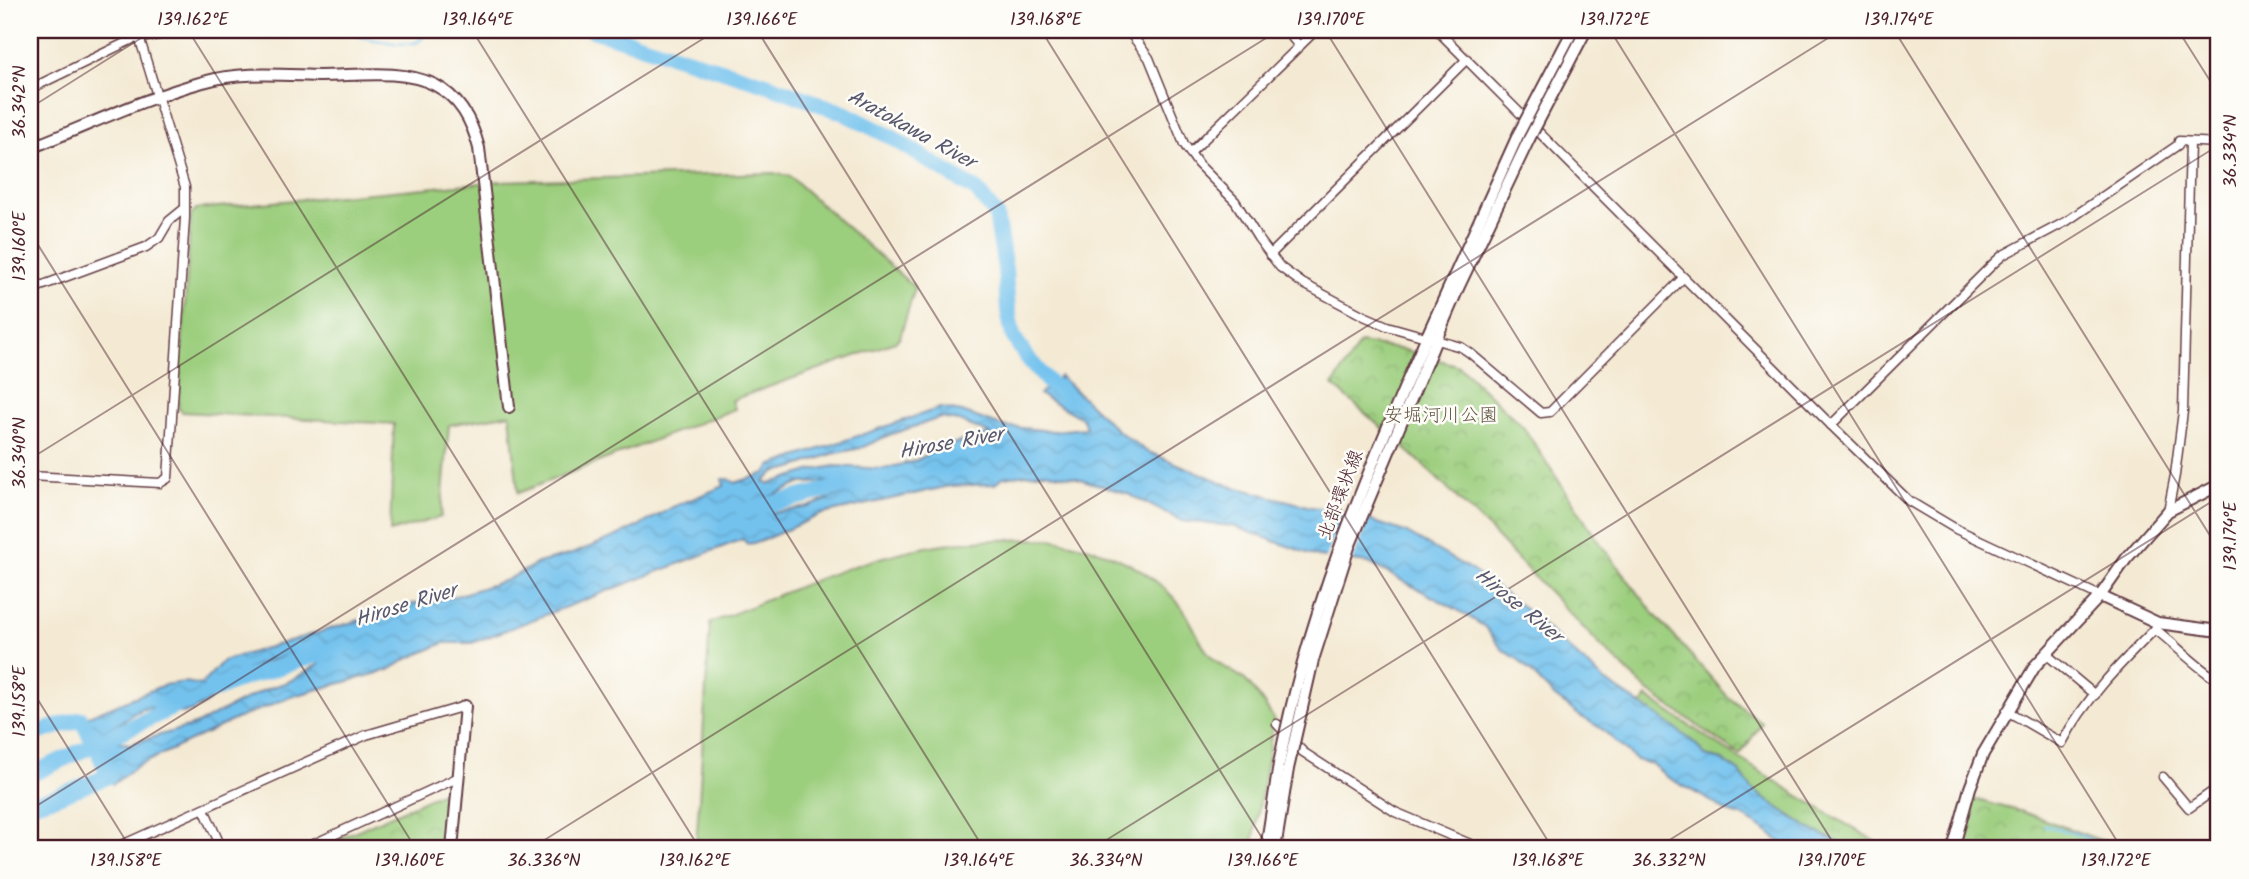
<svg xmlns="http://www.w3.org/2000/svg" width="2249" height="879" font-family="Kalam,'Klee One',sans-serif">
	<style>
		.grass { fill: url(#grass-tufts); stroke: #727654; stroke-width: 2 }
		.park { fill: url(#park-crowns); stroke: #727654; stroke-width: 2 }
		.pitch { fill: #9bce7d; stroke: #727654; stroke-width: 2 }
		.water { fill: url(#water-waves); stroke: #5e708c; stroke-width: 2; fill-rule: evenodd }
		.pier { fill: #f4ead4 }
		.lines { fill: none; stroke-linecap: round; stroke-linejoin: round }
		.stream { stroke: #73c2ee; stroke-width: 2.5 }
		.river { stroke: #73c2ee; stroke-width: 16 }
		.minor-casing { stroke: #643d44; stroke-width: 11 }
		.tertiary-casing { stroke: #643d44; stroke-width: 14 }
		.minor { stroke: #fff; stroke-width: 8 }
		.tertiary { stroke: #fff; stroke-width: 10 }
		.tertiary-bridge-casing { stroke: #643d44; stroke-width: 14; stroke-linecap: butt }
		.tertiary-bridge { stroke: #fff; stroke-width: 10 }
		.ticks { fill: none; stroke: #4a1f2b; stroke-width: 2; stroke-opacity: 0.45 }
		.labels { text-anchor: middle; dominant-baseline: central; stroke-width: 5; stroke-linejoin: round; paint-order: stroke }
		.park-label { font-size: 19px; fill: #625444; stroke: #fdfcf7 }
		.street-label { font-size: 19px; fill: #4a1f2b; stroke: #fdfcf7 }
		.water-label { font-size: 21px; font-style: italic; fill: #58586f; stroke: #fdfcf7 }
		.neatline { fill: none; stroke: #4a1f2b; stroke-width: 2.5 }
		.ticks-label { font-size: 18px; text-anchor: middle; fill: #4a1f2b }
	</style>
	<defs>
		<pattern id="grass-tufts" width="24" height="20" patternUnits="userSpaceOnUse" patternTransform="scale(1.75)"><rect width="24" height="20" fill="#9bce7d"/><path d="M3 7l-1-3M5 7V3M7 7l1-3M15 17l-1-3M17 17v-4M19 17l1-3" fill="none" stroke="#87b06c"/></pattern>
		<pattern id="park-crowns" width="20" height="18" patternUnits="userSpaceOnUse" patternTransform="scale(1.75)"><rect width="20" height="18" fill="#9bce7d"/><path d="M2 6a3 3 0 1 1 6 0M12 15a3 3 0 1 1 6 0" fill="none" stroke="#87b06c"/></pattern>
		<pattern id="water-waves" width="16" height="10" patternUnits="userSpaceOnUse" patternTransform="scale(1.75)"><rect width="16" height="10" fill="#73c2ee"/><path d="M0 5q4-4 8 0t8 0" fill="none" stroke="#65a6cc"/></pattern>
	</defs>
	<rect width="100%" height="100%" fill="#fdfcf7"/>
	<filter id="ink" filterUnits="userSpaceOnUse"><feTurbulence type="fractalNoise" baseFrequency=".0143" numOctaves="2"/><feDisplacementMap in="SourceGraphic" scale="14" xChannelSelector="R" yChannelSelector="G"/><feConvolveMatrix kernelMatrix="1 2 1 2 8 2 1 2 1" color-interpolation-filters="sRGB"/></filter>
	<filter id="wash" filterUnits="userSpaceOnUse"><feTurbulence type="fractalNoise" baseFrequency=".00686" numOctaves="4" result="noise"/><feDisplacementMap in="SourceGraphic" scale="28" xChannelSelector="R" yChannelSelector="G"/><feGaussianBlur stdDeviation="1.57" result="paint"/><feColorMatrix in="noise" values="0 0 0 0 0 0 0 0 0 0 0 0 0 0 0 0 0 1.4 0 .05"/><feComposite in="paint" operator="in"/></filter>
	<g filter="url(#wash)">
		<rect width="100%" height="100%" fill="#f4ead4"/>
		<!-- grass -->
		<path class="grass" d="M 1647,697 C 1726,751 1806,802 1889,849 L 1853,849 L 1810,829 L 1765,799 L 1752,789 L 1739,772 L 1722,760 L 1705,756 L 1696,744 L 1641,706 Z"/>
		<!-- park -->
		<g class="park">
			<path d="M 1360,343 L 1405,350 L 1459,366 L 1523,427 L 1602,546 L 1656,616 L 1728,697 L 1762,723 L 1740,755 L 1648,691 L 1599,644 L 1481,521 L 1418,460 L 1333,385 Z"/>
			<path d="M 447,790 L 453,792 L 447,849 L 316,849 Z"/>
			<path d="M 1973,799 L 2023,812 L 2124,849 L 1962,849 Z"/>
		</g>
		<!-- pitch -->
		<g class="pitch">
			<path d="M 773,173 L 789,176 L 914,287 L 914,291 L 900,337 L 895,342 L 732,400 L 735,409 L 518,493 L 510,414 L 449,425 L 441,517 L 390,532 L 394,424 L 182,412 L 178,408 L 191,215 L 196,209 L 501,181 Z"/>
			<path d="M 1050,539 C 1101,547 1151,567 1183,609 C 1194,624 1200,647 1214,659 C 1223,668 1235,672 1245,680 C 1256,691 1265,706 1274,719 L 1252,849 L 696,849 L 710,623 C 779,596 844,564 916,549 C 959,539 1006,540 1050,539 Z"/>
		</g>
		<!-- water -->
		<path class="water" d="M 1060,376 L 1117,430 L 1146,451 L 1231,486 L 1311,507 L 1338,510 L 1405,532 L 1470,569 L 1519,604 L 1606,682 L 1661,718 L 1696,744 L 1705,756 L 1722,760 L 1739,772 L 1752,789 L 1765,799 L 1810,829 L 1853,849 L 1788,849 L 1768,832 L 1742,816 L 1727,812 L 1709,800 L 1667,777 L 1652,764 L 1636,760 L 1602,729 L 1580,716 L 1554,696 L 1519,660 L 1502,649 L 1485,627 L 1456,609 L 1369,563 L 1318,557 L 1233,526 L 1182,521 L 1128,494 L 1077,478 L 1045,472 L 1003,477 L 995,484 L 950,486 L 822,514 L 759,542 L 747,544 L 743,539 L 472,643 L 444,643 L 407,659 L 389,670 L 290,697 L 236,719 L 137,766 L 113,784 L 81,719 L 164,685 L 185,682 L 201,685 L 223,661 L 413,604 L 456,596 L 507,580 L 538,563 L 572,554 L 612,538 L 639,526 L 673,507 L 724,486 L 722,479 L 729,479 L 735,483 L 766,473 L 772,465 L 940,408 L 962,412 L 1001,426 L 1053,431 L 1086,428 L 1083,419 L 1039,394 ZM 940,418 L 959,421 L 991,434 L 944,446 L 915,461 L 883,469 L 835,466 L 813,470 L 768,484 L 764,482 L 774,472 L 792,468 L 832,454 L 861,448 L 889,435 ZM 859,481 L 865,485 L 808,507 L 774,513 L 764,506 L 762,500 L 801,483 ZM 321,654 L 319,664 L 288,682 L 264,690 L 195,725 L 129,744 L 116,741 L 117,726 C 124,720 135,711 144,709 C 158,706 176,717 192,711 C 211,703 224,688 239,675 C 262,657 293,656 321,654 Z"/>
		<!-- pier -->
		<path class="pier" d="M 1345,509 L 1369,517 L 1351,565 L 1325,561 Z"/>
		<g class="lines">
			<!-- stream -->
			<g class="stream">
				<path d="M 343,30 C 355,37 404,48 417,42 C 422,40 426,34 429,30"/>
				<path d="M 2044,825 L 2079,835 L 2112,849"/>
			</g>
			<!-- river -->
			<g class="river">
				<path d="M 593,30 L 766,84 L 844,113 L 893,138 L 977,191 L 996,215 L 1005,269 L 1008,310 L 1013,336 L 1025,355 L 1050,384 L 1066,395"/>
				<path d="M 744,511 L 879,477"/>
				<path d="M 211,692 L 241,679 L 342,647"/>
				<path d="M 30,735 L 81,719 L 90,736"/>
				<path d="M 30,775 L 180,704"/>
				<path d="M 30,804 L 55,797 L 109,776 L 100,756"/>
			</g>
		</g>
	</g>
	<g filter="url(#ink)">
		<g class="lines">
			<!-- minor casing -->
			<g class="minor-casing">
				<g id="minor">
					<path d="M 1128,30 L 1149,58 L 1184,144 L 1198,164 L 1235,201 L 1258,238 L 1280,267 L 1302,283 L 1364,316 L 1387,326 L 1461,347 L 1470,353 L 1541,413 L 1550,412 L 1683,278"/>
					<path d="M 1286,30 L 1299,46"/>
					<path d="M 1437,30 L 1831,425 L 1909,501 L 1956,529 L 2100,596"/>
					<path d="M 30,89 L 133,39 L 191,30"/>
					<path d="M 1190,153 L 1316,30"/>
					<path d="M 1270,255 L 1467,59"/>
					<path d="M 30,290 L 146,247 L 159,238 L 169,221 L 185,208"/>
					<path d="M 1831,425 L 1995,262 L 2003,255 L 2067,221 L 2178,145 L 2179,141 L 2219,143"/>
					<path d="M 30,476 L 160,483 L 168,478 L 185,218 L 185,187 L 137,30"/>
					<path d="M 2168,511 L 2175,475 L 2183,411 L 2190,142"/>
					<path d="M 2155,629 C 2177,646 2196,667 2219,681"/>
					<path d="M 2046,654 L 2095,695"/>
					<path d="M 2007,711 L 2062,743 C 2084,700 2121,663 2155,629 L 2158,623"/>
					<path d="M 1277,724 L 1303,752 L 1395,812 L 1482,849"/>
					<path d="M 2163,777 L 2189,808 L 2219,787"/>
					<path d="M 204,809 L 222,849"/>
					<path d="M 113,849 L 366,735 L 465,706"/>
					<path d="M 303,849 L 457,778"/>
				</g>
			</g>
			<!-- tertiary casing -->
			<g class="tertiary-casing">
				<g id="tertiary">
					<path d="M 30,148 C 87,126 144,98 203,82 C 240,71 281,75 319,76 C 356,76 401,68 435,85 C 460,98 472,121 479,148 L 509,407"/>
					<path d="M 1423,345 L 1519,133"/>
					<path d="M 1432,349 L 1459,286 L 1529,139"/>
					<path d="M 2100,596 L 2158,623 L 2219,631"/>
					<path d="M 452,849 L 465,706"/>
					<path d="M 1266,849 L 1279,764"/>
					<path d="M 1275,849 L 1288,769"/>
					<path d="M 1953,849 L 1970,788 L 1983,754 L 2035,666 L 2100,596 L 2126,559 L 2168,511 L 2219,485"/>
				</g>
			</g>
			<!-- minor -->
			<use href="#minor" class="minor"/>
			<!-- tertiary -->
			<use href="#tertiary" class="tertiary"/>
			<!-- tertiary-bridge casing -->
			<g class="tertiary-bridge-casing">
				<g id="tertiary-bridge">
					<path d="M 1519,133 L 1573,30"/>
					<path d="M 1529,139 L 1586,30"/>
					<path d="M 1279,764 C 1308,614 1362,484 1423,345"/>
					<path d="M 1288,769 L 1313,660 L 1349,547 L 1432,349"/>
				</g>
			</g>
			<!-- tertiary-bridge -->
			<use href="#tertiary-bridge" class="tertiary-bridge"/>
		</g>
	</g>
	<!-- ticks -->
	<path class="ticks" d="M 188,30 L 700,849M 472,30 L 984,849M 757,30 L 1269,849M 1041,30 L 1553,849M 1325,30 L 1837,849M 1610,30 L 2122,849M 1894,30 L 2219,550M 2178,30 L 2219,95M 30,108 L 154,30M 30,232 L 416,849M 30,459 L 717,30M 30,687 L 131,849M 30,810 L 1279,30M 530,849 L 1841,30M 1092,849 L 2219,145M 1655,849 L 2219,497M 2217,849 L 2219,848"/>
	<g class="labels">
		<!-- park labels -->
		<g class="park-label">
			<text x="1441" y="416">安堀河川公園</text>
		</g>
		<!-- street labels -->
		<g class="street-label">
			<text transform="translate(1341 495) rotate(-69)">北部環状線</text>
		</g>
		<!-- water labels -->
		<g class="water-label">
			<text transform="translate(911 130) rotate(29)">Aratokawa River</text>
			<text transform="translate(951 444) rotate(-10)">Hirose River</text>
			<text transform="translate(406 606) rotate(-17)">Hirose River</text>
			<text transform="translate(1518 606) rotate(39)">Hirose River</text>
		</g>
	</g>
	<!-- margin -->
	<rect width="2249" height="879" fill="none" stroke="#fdfcf7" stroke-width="77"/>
	<rect x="38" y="38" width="2172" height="802" class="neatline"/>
	<g class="ticks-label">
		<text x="193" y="25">139.162°E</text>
		<text x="478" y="25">139.164°E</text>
		<text x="762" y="25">139.166°E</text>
		<text x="1046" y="25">139.168°E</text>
		<text x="1331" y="25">139.170°E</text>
		<text x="1615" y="25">139.172°E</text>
		<text x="1899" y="25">139.174°E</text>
		<text transform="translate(19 102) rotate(-90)" y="6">36.342°N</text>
		<text transform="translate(2230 151) rotate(-90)" y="6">36.334°N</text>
		<text transform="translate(19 246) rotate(-90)" y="6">139.160°E</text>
		<text transform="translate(19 453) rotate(-90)" y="6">36.340°N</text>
		<text transform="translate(2230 536) rotate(-90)" y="6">139.174°E</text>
		<text transform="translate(19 701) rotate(-90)" y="6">139.158°E</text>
		<text x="126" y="866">139.158°E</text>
		<text x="410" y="866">139.160°E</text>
		<text x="544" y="866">36.336°N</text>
		<text x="695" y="866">139.162°E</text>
		<text x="979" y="866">139.164°E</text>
		<text x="1106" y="866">36.334°N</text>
		<text x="1263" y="866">139.166°E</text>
		<text x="1548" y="866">139.168°E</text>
		<text x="1669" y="866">36.332°N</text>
		<text x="1832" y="866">139.170°E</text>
		<text x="2116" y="866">139.172°E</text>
	</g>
</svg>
